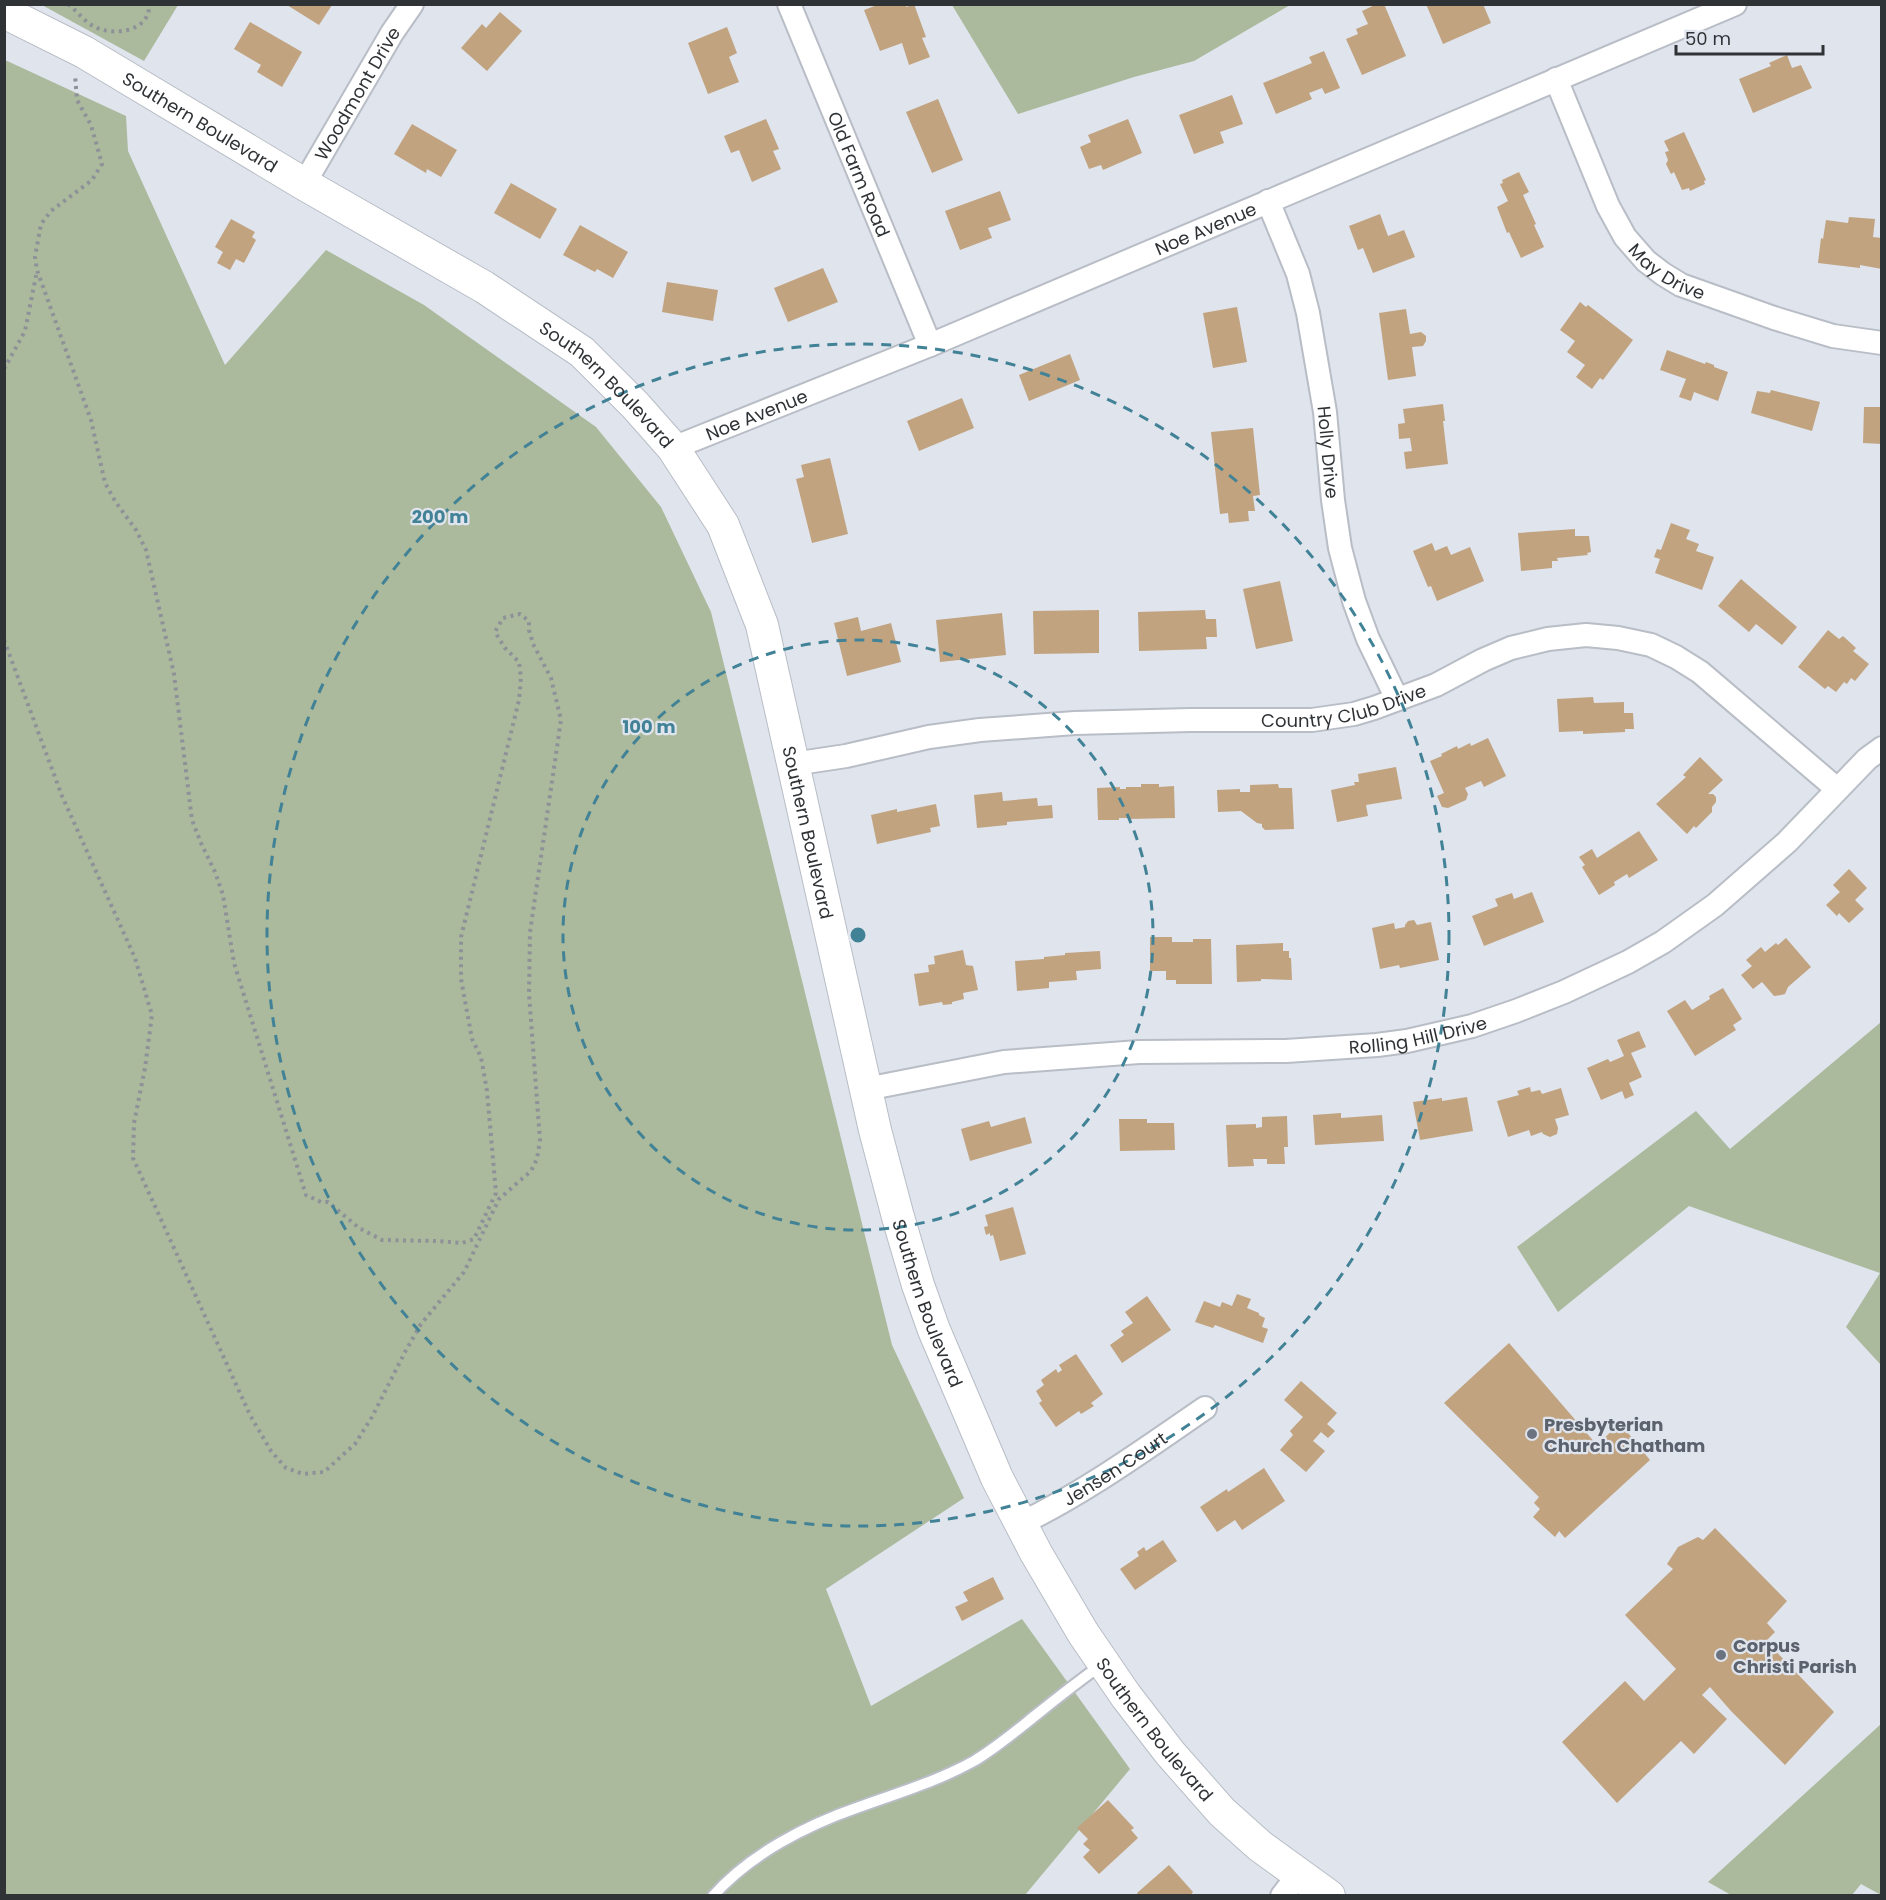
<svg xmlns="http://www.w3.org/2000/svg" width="1886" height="1900" font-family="Poppins,sans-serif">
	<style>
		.green { fill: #abb99c }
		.building { fill: #c1a380 }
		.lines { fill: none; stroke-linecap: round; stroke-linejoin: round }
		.lane-casing { stroke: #b8bdc6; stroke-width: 14 }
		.street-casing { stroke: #b8bdc6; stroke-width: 26 }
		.secondary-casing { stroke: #b8bdc6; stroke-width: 34 }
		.path { stroke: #8e9298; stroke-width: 4; stroke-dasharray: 3 4.5; stroke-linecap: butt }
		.lane { stroke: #fff; stroke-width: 10 }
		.street { stroke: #fff; stroke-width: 22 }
		.secondary { stroke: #fff; stroke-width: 32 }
		.ring { fill: none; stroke: #428296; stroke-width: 3; stroke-dasharray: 10 8 }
		.worship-dot { fill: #6b7280; stroke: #dfe4ed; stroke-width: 2 }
		.labels { text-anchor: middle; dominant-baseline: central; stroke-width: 4.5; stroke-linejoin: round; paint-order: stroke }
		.street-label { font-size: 18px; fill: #303336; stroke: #dfe4ed }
		.worship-label { font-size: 18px; font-weight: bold; fill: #5b616d; stroke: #dfe4ed; text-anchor: start }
		.centre { fill: #428296; stroke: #dfe4ed; stroke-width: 3 }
		.ring-label { font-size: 18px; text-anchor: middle; font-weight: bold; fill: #428296; stroke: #dfe4ed; stroke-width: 4.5; stroke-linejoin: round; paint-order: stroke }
	</style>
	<rect width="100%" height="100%" fill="#dfe4ed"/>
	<!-- green -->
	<g class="green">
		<path d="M 42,5 L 178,5 L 144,61 Z"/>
		<path d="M 952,5 L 1290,5 L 1194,61 L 1134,77 L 1018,114 Z"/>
		<path d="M 5,60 L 126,116 L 128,151 L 225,365 L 326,250 L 424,305 L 596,427 L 661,507 L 711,612 L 892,1345 L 964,1498 L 826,1589 L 871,1706 L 1022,1619 L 1130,1769 L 1025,1895 L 5,1896 Z"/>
		<path d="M 1881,1022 L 1881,1365 L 1846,1327 L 1880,1273 L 1689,1206 L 1558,1312 L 1517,1247 L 1696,1111 L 1730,1149 Z"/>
		<path d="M 1881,1724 L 1881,1895 L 1861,1884 L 1852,1895 L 1731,1895 L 1708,1882 Z"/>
	</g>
	<!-- building -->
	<g class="building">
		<path d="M 880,4 L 906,4 L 906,7 L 914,4 L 926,37 L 922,38 L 930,57 L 909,65 L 902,43 L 880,51 L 864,10 Z"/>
		<path d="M 1377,4 L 1384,4 L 1406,56 L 1362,75 L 1346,39 L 1358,34 L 1356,29 L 1368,24 L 1362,11 Z"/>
		<path d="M 1426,4 L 1483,4 L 1491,23 L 1443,44 Z"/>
		<path d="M 287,5 L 332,5 L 319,25 Z"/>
		<path d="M 500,12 L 522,31 L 487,71 L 461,48 L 482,24 L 486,28 Z"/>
		<path d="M 250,22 L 302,52 L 282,87 L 257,72 L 261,65 L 234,49 Z"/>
		<path d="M 727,27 L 737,53 L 729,57 L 739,82 L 708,94 L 688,43 Z"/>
		<path d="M 1324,51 L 1340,88 L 1325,94 L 1322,88 L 1309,93 L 1312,99 L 1276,114 L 1263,83 L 1312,63 L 1309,57 Z"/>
		<path d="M 1787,55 L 1792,68 L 1801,65 L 1812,88 L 1753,113 L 1739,79 L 1771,66 L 1769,63 Z"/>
		<path d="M 1232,95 L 1243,124 L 1220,132 L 1224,143 L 1194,154 L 1179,115 Z"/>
		<path d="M 938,99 L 963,160 L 932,173 L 906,112 Z"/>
		<path d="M 766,119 L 779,149 L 773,151 L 781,169 L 752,182 L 739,150 L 731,153 L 724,136 Z"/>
		<path d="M 1128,119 L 1142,153 L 1103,170 L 1101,165 L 1089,169 L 1080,147 L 1091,142 L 1088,135 Z"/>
		<path d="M 412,124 L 457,150 L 441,177 L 427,169 L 426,173 L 394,154 Z"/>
		<path d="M 1684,132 L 1706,180 L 1704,181 L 1705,184 L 1690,191 L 1689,188 L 1682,190 L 1674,172 L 1671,174 L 1666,164 L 1668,160 L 1665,152 L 1669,151 L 1664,141 Z"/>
		<path d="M 1519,172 L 1529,192 L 1523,195 L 1536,224 L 1534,225 L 1544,247 L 1521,258 L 1509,232 L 1507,233 L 1497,207 L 1508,201 L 1500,184 L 1503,183 L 1502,180 Z"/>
		<path d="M 511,183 L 557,209 L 540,239 L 494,213 Z"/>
		<path d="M 1000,191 L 1011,220 L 988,228 L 992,238 L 960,250 L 945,211 Z"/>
		<path d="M 1380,214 L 1388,236 L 1404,230 L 1415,257 L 1373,273 L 1363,248 L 1358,250 L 1349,226 Z"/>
		<path d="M 1849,217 L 1875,219 L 1873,237 L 1882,238 L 1882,269 L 1860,265 L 1860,268 L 1818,263 L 1821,238 L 1823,239 L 1826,220 L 1848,223 Z"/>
		<path d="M 231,219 L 255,232 L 252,237 L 256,240 L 244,263 L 236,259 L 230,270 L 217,263 L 223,252 L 215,247 Z"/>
		<path d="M 580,225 L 628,252 L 613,278 L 597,269 L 595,272 L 563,255 Z"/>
		<path d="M 823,268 L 838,302 L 788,322 L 774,288 Z"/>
		<path d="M 667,282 L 718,290 L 713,321 L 662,312 Z"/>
		<path d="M 1580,302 L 1586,307 L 1588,305 L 1633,340 L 1603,380 L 1600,378 L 1592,389 L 1576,377 L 1585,365 L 1567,352 L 1575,341 L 1560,330 Z"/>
		<path d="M 1237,307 L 1247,362 L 1213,368 L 1203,313 Z"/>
		<path d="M 1406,309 L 1410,334 L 1421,332 L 1426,336 L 1426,341 L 1423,346 L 1412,347 L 1416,376 L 1388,380 L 1379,313 Z"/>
		<path d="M 1667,350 L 1705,364 L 1706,362 L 1714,365 L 1714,367 L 1728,372 L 1718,401 L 1694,392 L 1691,401 L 1679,397 L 1686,379 L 1660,370 Z"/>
		<path d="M 1070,354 L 1080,380 L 1029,401 L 1019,375 Z"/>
		<path d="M 1771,390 L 1820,402 L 1812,431 L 1751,413 L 1757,391 L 1770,393 Z"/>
		<path d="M 962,398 L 974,428 L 919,451 L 907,421 Z"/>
		<path d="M 1443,404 L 1445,421 L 1443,421 L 1448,464 L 1406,469 L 1404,452 L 1412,451 L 1410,438 L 1399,439 L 1398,424 L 1405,423 L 1403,409 Z"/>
		<path d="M 1864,407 L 1882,407 L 1882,444 L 1863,443 Z"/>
		<path d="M 1253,428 L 1260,495 L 1253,496 L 1255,511 L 1248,511 L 1249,521 L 1229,523 L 1228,513 L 1220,514 L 1211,432 Z"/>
		<path d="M 830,458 L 848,534 L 812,543 L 796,479 L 804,477 L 801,465 Z"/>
		<path d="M 1671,523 L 1690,530 L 1686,539 L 1699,544 L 1696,551 L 1714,557 L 1702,590 L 1655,573 L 1660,559 L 1654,557 L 1657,549 L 1661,550 Z"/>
		<path d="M 1575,529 L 1575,536 L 1589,536 L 1591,552 L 1587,553 L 1588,555 L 1557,558 L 1558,561 L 1552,561 L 1552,568 L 1521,571 L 1518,533 Z"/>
		<path d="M 1432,543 L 1435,551 L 1447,546 L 1451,555 L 1470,547 L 1484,581 L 1437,601 L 1431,586 L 1428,587 L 1413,551 Z"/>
		<path d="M 1741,579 L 1797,627 L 1782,645 L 1756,624 L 1749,632 L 1718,606 Z"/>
		<path d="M 1280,581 L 1293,641 L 1256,649 L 1243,589 Z"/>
		<path d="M 1099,610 L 1099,653 L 1034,654 L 1033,611 Z"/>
		<path d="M 1205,610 L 1206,619 L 1216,619 L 1217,637 L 1206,637 L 1207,649 L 1139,651 L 1138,612 Z"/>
		<path d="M 1002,613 L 1006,655 L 940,662 L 936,620 Z"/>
		<path d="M 858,617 L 861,631 L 891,623 L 901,662 L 847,676 L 834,623 Z"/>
		<path d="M 1828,630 L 1839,639 L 1843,636 L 1856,648 L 1853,651 L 1869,664 L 1855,681 L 1851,678 L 1847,684 L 1844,682 L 1836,692 L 1828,686 L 1825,689 L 1798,667 Z"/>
		<path d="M 1593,697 L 1594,703 L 1624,702 L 1624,713 L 1633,713 L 1634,729 L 1625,729 L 1625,732 L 1583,734 L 1583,731 L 1559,732 L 1557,699 Z"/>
		<path d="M 1488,738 L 1506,776 L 1484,787 L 1481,781 L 1465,788 L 1468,794 L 1466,800 L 1448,808 L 1442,807 L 1437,796 L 1444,793 L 1430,761 L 1442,756 L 1441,754 L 1457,746 L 1458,749 L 1470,743 L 1471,746 Z"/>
		<path d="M 1700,757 L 1723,780 L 1708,794 L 1713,794 L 1716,797 L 1716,802 L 1712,807 L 1712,812 L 1696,828 L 1694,826 L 1687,834 L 1656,804 L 1686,777 L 1683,775 Z"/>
		<path d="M 1396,767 L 1402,799 L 1366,805 L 1368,816 L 1337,822 L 1331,790 L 1355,785 L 1354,782 L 1359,782 L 1358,774 Z"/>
		<path d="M 1141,784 L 1159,784 L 1159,787 L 1174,786 L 1175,818 L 1128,819 L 1128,818 L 1119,818 L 1119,820 L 1098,820 L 1097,788 L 1120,787 L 1120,789 L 1126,789 L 1126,787 L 1141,787 Z"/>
		<path d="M 1278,784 L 1279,788 L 1292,788 L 1294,829 L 1265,830 L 1262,827 L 1262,824 L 1257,823 L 1241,811 L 1218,812 L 1217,790 L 1240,789 L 1240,792 L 1250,792 L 1250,785 Z"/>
		<path d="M 1002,792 L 1003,801 L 1037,798 L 1038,806 L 1052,805 L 1053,818 L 1007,822 L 1007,825 L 977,828 L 974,795 Z"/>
		<path d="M 936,804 L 940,826 L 930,828 L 931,832 L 877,844 L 871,815 L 897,809 L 897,812 Z"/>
		<path d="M 1639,831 L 1658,860 L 1629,878 L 1627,874 L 1614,882 L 1615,885 L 1599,895 L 1582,867 L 1585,865 L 1579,857 L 1592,849 L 1597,858 Z"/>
		<path d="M 1849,869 L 1867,888 L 1855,900 L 1864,909 L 1849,923 L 1839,913 L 1837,916 L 1826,905 L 1840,892 L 1833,885 Z"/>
		<path d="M 1532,892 L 1544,922 L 1484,946 L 1472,916 L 1498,906 L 1495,899 L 1512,893 L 1514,899 Z"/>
		<path d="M 1414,920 L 1417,925 L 1431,922 L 1439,960 L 1400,968 L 1399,965 L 1380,969 L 1372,928 L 1394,923 L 1395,929 L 1405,927 L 1405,925 L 1408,921 Z"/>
		<path d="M 1150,937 L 1172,937 L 1172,942 L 1193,942 L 1193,939 L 1211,939 L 1212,984 L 1176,984 L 1176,980 L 1166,980 L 1166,971 L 1150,971 Z"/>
		<path d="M 1786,938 L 1811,967 L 1788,987 L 1785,994 L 1781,995 L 1774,996 L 1762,982 L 1753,989 L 1741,975 L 1752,966 L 1746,960 L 1761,947 L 1765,952 L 1776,943 L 1778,945 Z"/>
		<path d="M 1283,943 L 1283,951 L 1289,951 L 1289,958 L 1291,958 L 1292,980 L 1261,979 L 1261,981 L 1237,982 L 1236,945 Z"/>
		<path d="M 963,950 L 966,965 L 973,966 L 978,990 L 963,993 L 964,999 L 952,1002 L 952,1004 L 943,1005 L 942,1002 L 919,1006 L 914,974 L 929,972 L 928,965 L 935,964 L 934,956 Z"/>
		<path d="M 1100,951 L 1101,969 L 1076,971 L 1077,980 L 1049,982 L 1049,988 L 1017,991 L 1015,961 L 1044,959 L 1044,957 L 1065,955 L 1065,953 Z"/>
		<path d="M 1723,988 L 1742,1019 L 1733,1025 L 1736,1030 L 1695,1056 L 1667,1011 L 1685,1000 L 1692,1010 L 1710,999 L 1709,996 Z"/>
		<path d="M 1639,1031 L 1646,1047 L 1631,1053 L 1642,1077 L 1629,1083 L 1634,1095 L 1625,1099 L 1622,1091 L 1601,1100 L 1587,1068 L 1608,1059 L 1610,1062 L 1624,1056 L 1617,1040 Z"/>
		<path d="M 1530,1087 L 1531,1092 L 1540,1090 L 1542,1094 L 1561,1088 L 1569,1115 L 1555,1119 L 1558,1128 L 1557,1134 L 1550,1137 L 1543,1134 L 1542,1132 L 1531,1136 L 1529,1130 L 1508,1137 L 1497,1101 L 1519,1095 L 1517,1091 Z"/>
		<path d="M 1467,1097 L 1473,1131 L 1420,1140 L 1413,1102 L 1442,1098 L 1442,1101 Z"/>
		<path d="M 1341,1113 L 1341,1118 L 1382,1115 L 1384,1141 L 1315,1145 L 1313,1115 Z"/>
		<path d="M 1287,1116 L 1288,1147 L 1284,1147 L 1285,1164 L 1267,1164 L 1267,1159 L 1253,1159 L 1254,1166 L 1228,1167 L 1226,1125 L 1256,1124 L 1256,1128 L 1262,1127 L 1262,1117 Z"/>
		<path d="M 1025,1117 L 1032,1143 L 970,1161 L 961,1129 L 989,1121 L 991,1127 Z"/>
		<path d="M 1119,1119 L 1147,1119 L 1147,1123 L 1174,1123 L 1175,1150 L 1120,1151 Z"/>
		<path d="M 1013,1207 L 1026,1254 L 1000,1261 L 993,1235 L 990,1236 L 990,1233 L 986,1235 L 984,1227 L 988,1226 L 985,1215 Z"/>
		<path d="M 1237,1294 L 1251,1299 L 1247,1308 L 1259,1313 L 1259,1315 L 1265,1318 L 1262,1327 L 1268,1329 L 1263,1343 L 1215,1325 L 1213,1328 L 1195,1322 L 1204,1301 L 1220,1307 L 1222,1302 L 1232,1306 Z"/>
		<path d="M 1147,1296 L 1171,1330 L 1122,1363 L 1110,1345 L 1124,1335 L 1121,1331 L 1133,1323 L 1125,1312 Z"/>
		<path d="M 1509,1343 L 1597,1445 L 1620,1423 L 1650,1460 L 1565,1538 L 1559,1531 L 1555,1537 L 1533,1517 L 1540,1509 L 1534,1503 L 1539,1497 L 1444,1403 Z"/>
		<path d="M 1076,1354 L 1103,1394 L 1091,1403 L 1094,1406 L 1081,1414 L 1079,1411 L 1056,1427 L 1039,1403 L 1042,1401 L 1036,1391 L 1044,1385 L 1041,1380 L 1056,1369 L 1058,1373 L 1062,1370 L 1059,1365 Z"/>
		<path d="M 1301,1381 L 1337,1413 L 1327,1424 L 1335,1431 L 1328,1438 L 1321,1432 L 1313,1441 L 1325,1451 L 1306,1472 L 1280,1450 L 1293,1435 L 1290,1431 L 1303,1417 L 1284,1400 Z"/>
		<path d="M 1264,1468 L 1285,1501 L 1242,1530 L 1235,1520 L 1217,1532 L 1200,1507 L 1227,1489 L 1228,1492 Z"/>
		<path d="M 1715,1528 L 1787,1601 L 1767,1623 L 1775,1632 L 1766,1641 L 1834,1712 L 1785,1765 L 1731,1711 L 1710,1687 L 1702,1695 L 1727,1719 L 1694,1754 L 1681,1741 L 1617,1803 L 1562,1742 L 1625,1681 L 1644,1701 L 1676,1669 L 1625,1615 L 1673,1569 L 1667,1564 L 1678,1547 L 1698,1537 L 1703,1540 Z"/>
		<path d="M 1163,1540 L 1177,1561 L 1135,1590 L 1120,1569 L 1139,1556 L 1137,1552 L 1144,1547 L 1146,1551 Z"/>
		<path d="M 993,1577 L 1004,1599 L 962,1621 L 955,1607 L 968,1601 L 963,1592 Z"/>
		<path d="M 1108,1800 L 1134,1828 L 1131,1830 L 1138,1838 L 1099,1874 L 1083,1857 L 1090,1850 L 1083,1844 L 1088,1839 L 1077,1828 Z"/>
		<path d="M 1169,1865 L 1193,1892 L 1190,1896 L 1139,1896 L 1137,1893 Z"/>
	</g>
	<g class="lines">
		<!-- lane casing -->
		<g class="lane-casing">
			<path id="lane" d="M 713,1896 C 750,1854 807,1825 859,1807 C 898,1793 938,1781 974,1761 C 996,1748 1016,1731 1036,1715 C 1057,1698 1079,1681 1101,1665"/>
		</g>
		<!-- street casing -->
		<g class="street-casing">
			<g id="street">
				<path id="s1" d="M 789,4 L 930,345"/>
				<path id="s2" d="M 1556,79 L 1608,206 L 1625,237 L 1646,261 L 1663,274 L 1681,285 L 1774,318 L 1833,336 L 1882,343"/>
				<path id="s3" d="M 304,184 L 392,33 L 412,4"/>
				<path id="s4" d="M 1268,201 L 1298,274 L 1308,313 L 1325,412 L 1333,500 L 1340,548 L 1354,601 L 1368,639 L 1397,699"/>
				<path id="s5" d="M 673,448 L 930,345 L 1735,4"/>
				<path id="s6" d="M 793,764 L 846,756 L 929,737 L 980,730 L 1075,723 L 1190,720 L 1312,720 L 1354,714 L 1374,708 L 1436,685 L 1483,660 L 1511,648 L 1548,639 L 1586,635 L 1618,638 L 1651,645 L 1676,657 L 1700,672 L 1837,789"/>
				<path id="s7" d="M 866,1089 L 1004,1062 L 1139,1052 L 1286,1051 L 1377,1045 L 1407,1041 L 1472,1026 L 1516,1011 L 1564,992 L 1628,962 L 1663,942 L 1715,905 L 1787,842 L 1867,759 L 1882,748"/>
				<path id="s8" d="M 1020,1524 C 1086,1492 1145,1449 1205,1408"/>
				<path d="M 1282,1896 L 1299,1874"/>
			</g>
		</g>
		<!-- secondary casing -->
		<g class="secondary-casing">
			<g id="secondary">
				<path id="s9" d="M 4,12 L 84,52 L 304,184 L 484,287 L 582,352 L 635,405 L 673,448 L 723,525 L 762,625 L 875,1130 L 898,1217 L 918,1285 L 934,1330 L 997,1478 L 1036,1553 L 1083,1633 L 1126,1696 L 1170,1753 L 1222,1812 L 1260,1846 L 1329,1896"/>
			</g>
		</g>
		<!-- path -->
		<g class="path">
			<path d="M 68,4 C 77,11 84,21 93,26 C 112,37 151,32 149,4"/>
			<path d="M 4,369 L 25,331 L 37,271"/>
			<path d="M 4,640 L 62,796 L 135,958 L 152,1015 L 145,1068 L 134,1123 L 133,1158 L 250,1415 L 271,1451 L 286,1468 L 303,1474 L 324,1472 L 355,1444 L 372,1417 L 405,1352 L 421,1324 L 464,1272 L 499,1199 L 531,1171 L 537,1159 L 540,1140 L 529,994 L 530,932 L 561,720 L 551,678 L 533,644 L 529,630 L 529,621 L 520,614 L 503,618 L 495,632 L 505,648 L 519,662 L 521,678 L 519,700 L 461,937 L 461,979 L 472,1039 L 481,1057 L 487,1091 L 496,1193 L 474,1239 L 462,1243 L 437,1241 L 382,1240 L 359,1228 L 328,1202 L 321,1202 L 306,1195 L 234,963 L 223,895 L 215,872 L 201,843 L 192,820 L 174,674 L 146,550 L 136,530 L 115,501 L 105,483 L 91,420 L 37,270 L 35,257 L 41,224 L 51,211 L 92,180 L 102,164 L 91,125 L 77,100 L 75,75"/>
		</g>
		<!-- lane -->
		<use href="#lane" class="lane"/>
		<!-- street -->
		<use href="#street" class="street"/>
		<!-- secondary -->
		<use href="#secondary" class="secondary"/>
	</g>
	<!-- distance rings -->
	<g class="ring">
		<circle cx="858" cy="935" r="295"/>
		<circle cx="858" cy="935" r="591"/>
	</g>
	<!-- markers -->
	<g class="worship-dot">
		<circle cx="1532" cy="1434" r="6"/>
		<circle cx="1721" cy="1655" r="6"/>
	</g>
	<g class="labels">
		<!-- street labels -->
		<g class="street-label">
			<text stroke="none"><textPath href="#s3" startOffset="105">Woodmont Drive</textPath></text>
			<text stroke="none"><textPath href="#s9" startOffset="225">Southern Boulevard</textPath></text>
			<text stroke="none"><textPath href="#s1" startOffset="184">Old Farm Road</textPath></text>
			<text stroke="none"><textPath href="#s5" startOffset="576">Noe Avenue</textPath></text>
			<text stroke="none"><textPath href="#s2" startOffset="228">May Drive</textPath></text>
			<text stroke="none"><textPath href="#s9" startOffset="711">Southern Boulevard</textPath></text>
			<text stroke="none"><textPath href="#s5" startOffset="90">Noe Avenue</textPath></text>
			<text stroke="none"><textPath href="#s4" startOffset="260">Holly Drive</textPath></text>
			<text stroke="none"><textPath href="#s6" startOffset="556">Country Club Drive</textPath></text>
			<text stroke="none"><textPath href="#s9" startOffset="1215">Southern Boulevard</textPath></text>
			<text stroke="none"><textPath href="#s7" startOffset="556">Rolling Hill Drive</textPath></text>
			<text stroke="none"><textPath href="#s9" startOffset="1701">Southern Boulevard</textPath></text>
			<text stroke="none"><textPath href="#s8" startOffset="110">Jensen Court</textPath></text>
			<text stroke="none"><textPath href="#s9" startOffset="2187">Southern Boulevard</textPath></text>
		</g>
		<!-- worship labels -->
		<g class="worship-label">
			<text x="1544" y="1424">Presbyterian<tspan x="1544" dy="21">Church Chatham</tspan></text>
			<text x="1733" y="1645">Corpus<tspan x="1733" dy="21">Christi Parish</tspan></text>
		</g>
	</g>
	<circle cx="858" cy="935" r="9" class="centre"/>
	<g class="ring-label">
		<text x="440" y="523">200 m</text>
		<text x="649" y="733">100 m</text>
	</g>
	<!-- border -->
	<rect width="1886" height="1900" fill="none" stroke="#303336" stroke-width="12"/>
	<!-- scale -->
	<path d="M1676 45v9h147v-9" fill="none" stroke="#303336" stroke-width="3"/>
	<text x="1685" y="45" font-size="18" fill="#303336" stroke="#dfe4ed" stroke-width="4.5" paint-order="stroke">50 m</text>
</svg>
